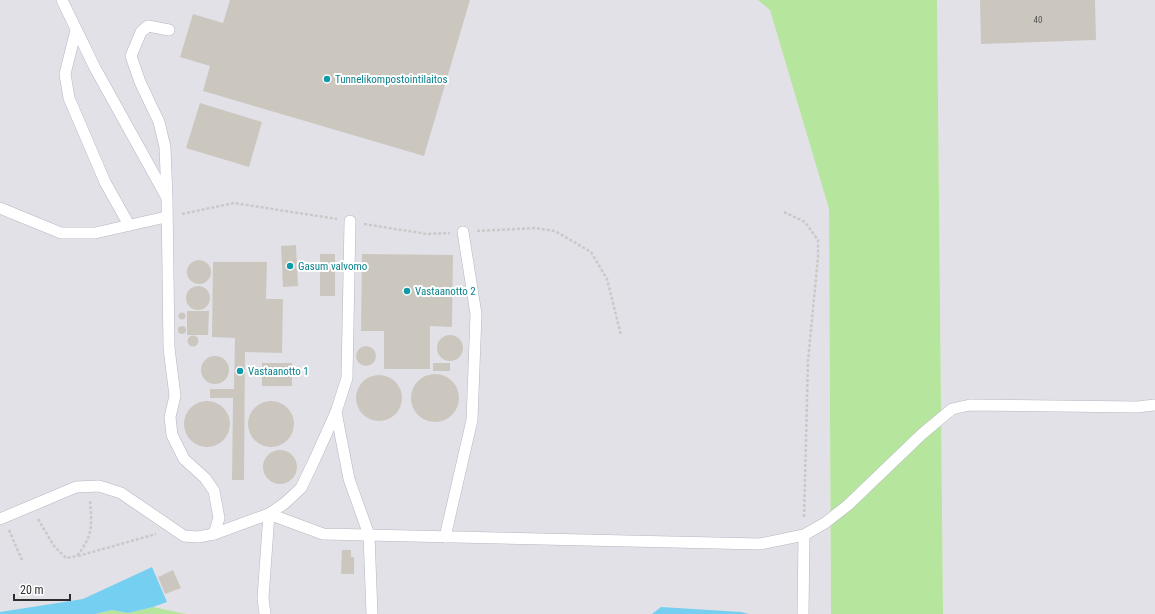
<svg xmlns="http://www.w3.org/2000/svg" width="1155" height="614" font-family="'Roboto Condensed',sans-serif">
	<style>
		.industrial { fill: #e3e1e8 }
		.green { fill: #b6e59e }
		.water { fill: #75cff0 }
		.building { fill: #cbc7bf }
		.lines { fill: none; stroke-linecap: round; stroke-linejoin: round }
		.lane-casing { stroke: #b4b7c1; stroke-width: 12 }
		.path { stroke: #c9c9c9; stroke-width: 2.5; stroke-dasharray: 3 2; stroke-linecap: butt }
		.lane { stroke: #fff; stroke-width: 11 }
		.culture-dot { fill: #0f9aa8; stroke: #fff; stroke-width: 1.5 }
		.labels { text-anchor: middle; dominant-baseline: central; stroke-width: 4; stroke-linejoin: round; paint-order: stroke }
		.number-label { font-size: 9px; fill: #555452 }
		.culture-label { font-size: 11px; fill: #0d838f; stroke: #fff; text-anchor: start }
	</style>
	<rect width="100%" height="100%" fill="#efe9e1"/>
	<!-- industrial -->
	<g class="industrial">
		<path d="M 0,0 L 758,0 L 770,9 L 829,209 L 831,614 L 0,614 Z"/>
		<path d="M 937,0 L 1155,0 L 1155,614 L 943,614 Z"/>
	</g>
	<!-- green -->
	<g class="green">
		<path d="M 758,0 L 937,0 L 943,614 L 831,614 L 829,209 L 770,10 Z"/>
		<path d="M 153,607 L 186,614 L 95,614 L 112,610 L 128,613 Z"/>
	</g>
	<!-- water -->
	<g class="water">
		<path d="M 152,567 L 167,602 L 153,607 L 128,613 L 112,610 L 95,614 L 0,614 L 0,612 L 83,599 Z"/>
		<path d="M 661,607 L 741,612 L 749,614 L 652,614 Z"/>
	</g>
	<!-- building -->
	<g class="building">
		<path d="M 230,0 L 470,0 L 424,156 L 203,91 L 210,66 L 180,57 L 193,14 L 223,23 Z"/>
		<path d="M 980,0 L 1095,0 L 1096,40 L 981,44 Z"/>
		<path d="M 200,103 L 262,122 L 249,167 L 186,148 Z"/>
		<path d="M 296,245 L 298,286 L 283,287 L 281,246 Z"/>
		<rect x="320" y="254" width="15" height="42"/>
		<path d="M 362,254 L 453,255 L 452,327 L 430,326 L 430,369 L 384,369 L 384,331 L 361,331 Z"/>
		<circle cx="199" cy="272" r="12"/>
		<path d="M 213,262 L 267,262 L 266,299 L 283,299 L 282,353 L 245,352 L 244,480 L 232,480 L 233,398 L 210,398 L 210,389 L 234,389 L 235,338 L 212,337 Z"/>
		<circle cx="198" cy="298" r="12"/>
		<path d="M 187,311 L 209,311 L 208,335 L 187,335 Z"/>
		<circle cx="182" cy="316" r="3.5"/>
		<circle cx="182" cy="330" r="4"/>
		<circle cx="450" cy="348" r="13"/>
		<circle cx="193" cy="341" r="5.5"/>
		<circle cx="366" cy="356" r="10"/>
		<circle cx="215" cy="370" r="14"/>
		<rect x="262" y="363" width="30" height="23"/>
		<rect x="433" y="363" width="17" height="8"/>
		<circle cx="435" cy="398" r="24"/>
		<circle cx="379" cy="398" r="23"/>
		<circle cx="271" cy="424" r="23"/>
		<circle cx="207" cy="424" r="23"/>
		<circle cx="280" cy="467" r="17"/>
		<path d="M 342,550 L 351,550 L 351,557 L 354,557 L 354,574 L 341,574 Z"/>
		<path d="M 173,570 L 181,588 L 165,594 L 158,577 Z"/>
	</g>
	<g class="lines">
		<!-- lane casing -->
		<g class="lane-casing">
			<g id="lane">
				<path d="M 62,0 L 95,68 L 166,196"/>
				<path d="M 76,30 L 65,74 L 69,98 L 105,182 L 129,225"/>
				<path d="M 169,30 L 148,26 L 141,32 L 131,56 L 140,82 L 159,122 L 165,147 L 167,198 L 169,348 L 175,396 L 170,417 L 172,435 L 184,459 L 205,478 L 214,491 L 219,518 L 214,534"/>
				<path d="M 0,208 L 61,233 L 95,233 L 166,217"/>
				<path d="M 336,412 L 349,479 L 369,535 L 372,614"/>
				<path d="M 0,519 L 76,487 L 99,486 L 121,493 L 184,536 L 198,537 L 214,534 L 269,514 L 285,503 L 301,488 L 314,461 L 336,412 L 347,378 L 350,221"/>
				<path d="M 445,537 L 472,420 L 476,314 L 463,232"/>
				<path d="M 265,614 L 263,598 L 269,514 L 323,534 L 760,544 L 804,535 L 825,523 L 848,505 L 922,434 L 952,409 L 970,405 L 1137,407 L 1155,405"/>
				<path d="M 803,614 L 804,535"/>
			</g>
		</g>
		<!-- path -->
		<g class="path">
			<path d="M 784,212 L 805,222 L 818,240 L 818,257 L 808,361 L 804,518"/>
			<path d="M 182,214 L 234,203 L 337,219"/>
			<path d="M 364,224 L 427,234 L 450,233"/>
			<path d="M 477,231 L 536,228 L 555,231 L 591,252 L 607,279 L 621,335"/>
			<path d="M 38,519 L 54,546 L 66,558 L 77,556 C 93,535 92,526 90,501"/>
			<path d="M 9,530 L 22,560"/>
			<path d="M 78,556 L 156,534"/>
		</g>
		<!-- lane -->
		<use href="#lane" class="lane"/>
	</g>
	<!-- markers -->
	<g class="culture-dot">
		<circle cx="327" cy="79" r="4"/>
		<circle cx="290" cy="266" r="4"/>
		<circle cx="407" cy="291" r="4"/>
		<circle cx="240" cy="371" r="4"/>
	</g>
	<g class="labels">
		<!-- number labels -->
		<g class="number-label">
			<text x="1038" y="20">40</text>
		</g>
		<!-- culture labels -->
		<g class="culture-label">
			<text x="335" y="79">Tunnelikompostointilaitos</text>
			<text x="298" y="266">Gasum valvomo</text>
			<text x="415" y="291">Vastaanotto 2</text>
			<text x="248" y="371">Vastaanotto 1</text>
		</g>
	</g>
	<!-- scale -->
	<path d="M14 594v6h56v-6" fill="none" stroke="#2e2e2e" stroke-width="2"/>
	<text x="20" y="594" font-size="12" fill="#2e2e2e" stroke="#ffffff" stroke-width="3" paint-order="stroke">20 m</text>
</svg>
